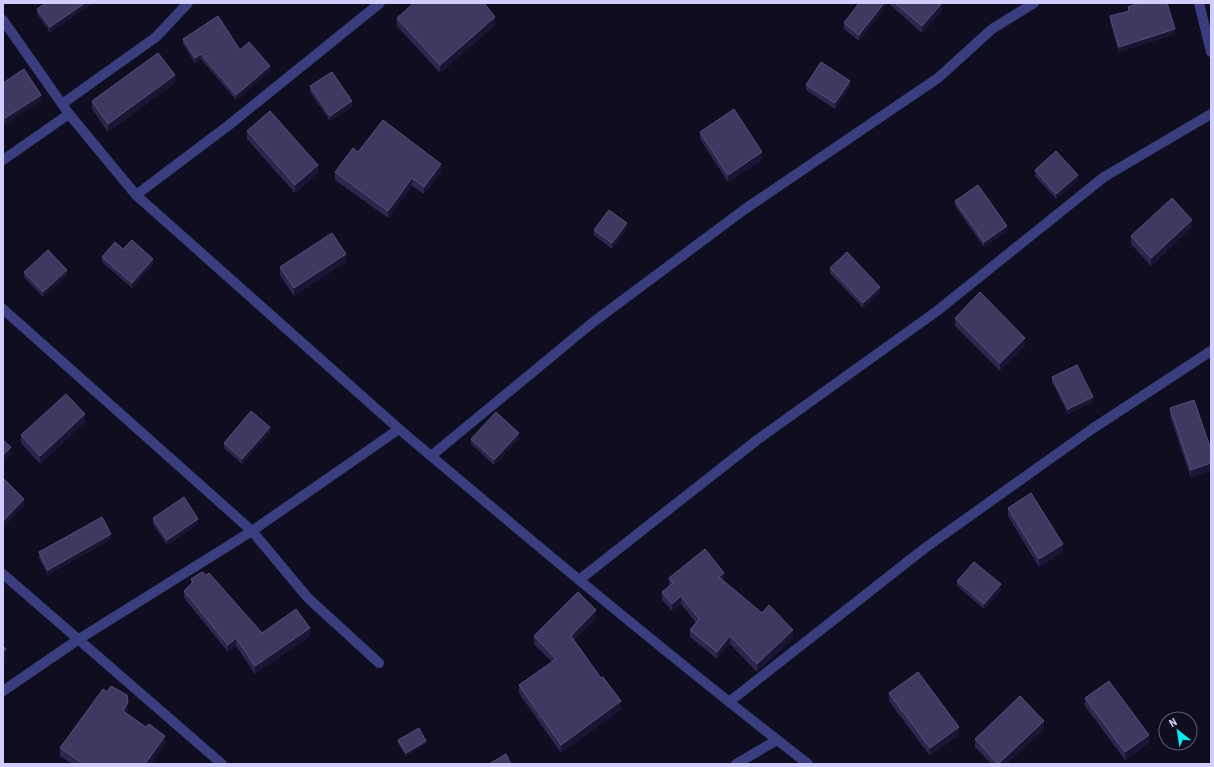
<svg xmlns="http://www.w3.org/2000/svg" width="1214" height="767" font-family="'Roboto Condensed',sans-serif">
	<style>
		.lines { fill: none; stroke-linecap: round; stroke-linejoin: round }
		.minor { stroke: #3a3d7e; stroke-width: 10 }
		.wall { fill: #2b274d }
		.shaded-wall { fill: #191533 }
		.building { fill: #3d3960; stroke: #545079 }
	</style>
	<rect width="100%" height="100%" fill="#0f0e20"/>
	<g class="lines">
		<!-- minor -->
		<g class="minor">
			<path d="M 1199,3 L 1211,52"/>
			<path d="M 3,20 L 69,114 L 136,195 L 399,429"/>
			<path d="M 62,104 L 156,37 L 188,3"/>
			<path d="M 3,160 L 69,114"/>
			<path d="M 136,195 L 229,125 L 380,3"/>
			<path d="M 3,309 L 252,531 L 308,598 L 379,663"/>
			<path d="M 431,456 L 592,323 L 745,209 L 938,78 L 992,29 L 1034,3"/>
			<path d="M 3,574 L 222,764"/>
			<path d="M 579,580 L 757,440 L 937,311 L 1104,177 L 1211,114"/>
			<path d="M 3,691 L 79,639 L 252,531 L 399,429 C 534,543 669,656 808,764"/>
			<path d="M 729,702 L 925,548 L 1092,429 L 1211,351"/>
			<path d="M 736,764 L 777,740"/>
		</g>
	</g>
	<!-- wall -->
	<g class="wall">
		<path d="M 93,3 L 50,32 L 37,14 L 37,9 Z"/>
		<path d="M 858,3 L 942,3 L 942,10 L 922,33 L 888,3 L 859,41 L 844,29 L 844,23 L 859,4 Z"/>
		<path d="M 1128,7 L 1175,34 L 1119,52 L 1110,22 L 1110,16 L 1128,11 Z"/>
		<path d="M 397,18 L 495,25 L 440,73 L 397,26 Z"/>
		<path d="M 183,39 L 240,50 L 270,71 L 236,100 L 201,59 L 195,63 L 183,44 Z"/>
		<path d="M 3,83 L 41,100 L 5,124 L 3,121 Z"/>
		<path d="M 175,83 L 108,132 L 92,109 L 92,101 Z"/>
		<path d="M 806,85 L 850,86 L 835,109 L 806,90 Z"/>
		<path d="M 310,86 L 352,107 L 330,121 L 310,92 Z"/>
		<path d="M 247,131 L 318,173 L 295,193 L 247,139 Z"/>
		<path d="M 700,132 L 762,160 L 728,182 L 700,139 Z"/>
		<path d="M 358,152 L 441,172 L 424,194 L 412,186 L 388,218 L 335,180 L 335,172 Z"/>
		<path d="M 1035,170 L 1078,180 L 1056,199 L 1035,176 Z"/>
		<path d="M 955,201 L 1007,231 L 984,247 L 955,206 Z"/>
		<path d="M 1192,227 L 1151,266 L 1131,244 L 1131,236 Z"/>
		<path d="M 627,228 L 612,249 L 594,235 L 594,230 Z"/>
		<path d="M 123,249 L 153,264 L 132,288 L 102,262 L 102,257 Z"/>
		<path d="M 346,262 L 294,296 L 280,275 L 280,267 Z"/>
		<path d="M 830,268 L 880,292 L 863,308 L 830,273 Z"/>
		<path d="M 24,272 L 67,275 L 43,297 L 24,277 Z"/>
		<path d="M 955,318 L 1025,346 L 1000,371 L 955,326 Z"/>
		<path d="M 1052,377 L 1093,402 L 1068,414 L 1052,382 Z"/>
		<path d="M 1194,400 L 1191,478 L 1170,416 L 1170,408 Z"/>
		<path d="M 85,422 L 40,464 L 21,443 L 21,435 Z"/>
		<path d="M 270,432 L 242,464 L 224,448 L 224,443 Z"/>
		<path d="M 519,438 L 494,465 L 471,444 L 471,439 Z"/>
		<path d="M 1008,508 L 1063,552 L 1039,567 L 1008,516 Z"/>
		<path d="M 153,518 L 198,524 L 167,545 L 153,524 Z"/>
		<path d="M 111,539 L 48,575 L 39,558 L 39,552 Z"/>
		<path d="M 669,578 L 724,581 L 723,581 L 793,638 L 757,672 L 730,644 L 717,659 L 690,637 L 690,630 L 696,623 L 681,604 L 672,611 L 662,600 L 662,592 L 669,586 Z"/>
		<path d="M 191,579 L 262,633 L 310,636 L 255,674 L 236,646 L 228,652 L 184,598 L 184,591 L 191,585 Z"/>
		<path d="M 957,581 L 1001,590 L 984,609 L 957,586 Z"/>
		<path d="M 596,618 L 574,640 L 621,709 L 561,753 L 519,693 L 519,685 L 552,662 L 534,644 L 534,636 Z"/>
		<path d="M 889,693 L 959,735 L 930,756 L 889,701 Z"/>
		<path d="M 1085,698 L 1149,743 L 1125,760 L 1085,706 Z"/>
		<path d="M 128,709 L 126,713 L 165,744 L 151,764 L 72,764 L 60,756 L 60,748 Z"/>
		<path d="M 1044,729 L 1007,764 L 991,764 L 975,747 L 975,739 Z"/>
		<path d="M 398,740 L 426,744 L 406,756 L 398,743 Z"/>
	</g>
	<!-- shaded-wall -->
	<g class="shaded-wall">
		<path d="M 85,3 L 93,3 L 50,32 L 50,27 Z"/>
		<path d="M 884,3 L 888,3 L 859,41 L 859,35 Z"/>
		<path d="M 942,3 L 942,10 L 922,33 L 922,26 Z"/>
		<path d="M 495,17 L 495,25 L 440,73 L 440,65 Z"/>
		<path d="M 1175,29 L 1175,34 L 1119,52 L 1119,47 Z"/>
		<path d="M 201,54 L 201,59 L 195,63 L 195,58 Z"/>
		<path d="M 270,66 L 270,71 L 236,100 L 236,95 Z"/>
		<path d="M 175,75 L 175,83 L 108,132 L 108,124 Z"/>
		<path d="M 850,81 L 850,86 L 835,109 L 835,103 Z"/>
		<path d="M 41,95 L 41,100 L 5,124 L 5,118 Z"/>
		<path d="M 352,101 L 352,107 L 330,121 L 330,116 Z"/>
		<path d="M 762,152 L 762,160 L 728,182 L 728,175 Z"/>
		<path d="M 441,164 L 441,172 L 424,194 L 424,187 Z"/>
		<path d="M 318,165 L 318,173 L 295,193 L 295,185 Z"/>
		<path d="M 1078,175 L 1078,180 L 1056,199 L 1056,194 Z"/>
		<path d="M 412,178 L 412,186 L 388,218 L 388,211 Z"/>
		<path d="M 1192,220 L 1192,227 L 1151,266 L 1151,258 Z"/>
		<path d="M 627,223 L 627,228 L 612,249 L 612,243 Z"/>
		<path d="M 1007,226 L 1007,231 L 984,247 L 984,242 Z"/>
		<path d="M 346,254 L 346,262 L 294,296 L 294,288 Z"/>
		<path d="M 153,259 L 153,264 L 132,288 L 132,283 Z"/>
		<path d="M 67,270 L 67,275 L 43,297 L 43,292 Z"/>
		<path d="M 880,287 L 880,292 L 863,308 L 863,303 Z"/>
		<path d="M 1025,338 L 1025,346 L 1000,371 L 1000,363 Z"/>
		<path d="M 1093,397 L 1093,402 L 1068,414 L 1068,409 Z"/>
		<path d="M 85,414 L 85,422 L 40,464 L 40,456 Z"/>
		<path d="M 270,427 L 270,432 L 242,464 L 242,459 Z"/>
		<path d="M 519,433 L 519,438 L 494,465 L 494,460 Z"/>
		<path d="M 11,447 L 11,454 L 3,462 L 3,455 Z"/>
		<path d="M 1211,463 L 1211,471 L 1191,478 L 1191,470 Z"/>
		<path d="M 24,499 L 24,506 L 3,528 L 3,521 Z"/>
		<path d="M 198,519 L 198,524 L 167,545 L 167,540 Z"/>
		<path d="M 111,534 L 111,539 L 48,575 L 48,570 Z"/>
		<path d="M 1063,544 L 1063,552 L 1039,567 L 1039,559 Z"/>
		<path d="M 724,573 L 724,581 L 719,585 L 719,577 Z"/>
		<path d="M 1001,584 L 1001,590 L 984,609 L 984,604 Z"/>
		<path d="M 681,596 L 681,604 L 672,611 L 672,604 Z"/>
		<path d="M 596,610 L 596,618 L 571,644 L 571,636 Z"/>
		<path d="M 310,628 L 310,636 L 255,674 L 255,666 Z"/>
		<path d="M 793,630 L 793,638 L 757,672 L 757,664 Z"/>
		<path d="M 730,636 L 730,644 L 717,659 L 717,652 Z"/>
		<path d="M 236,638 L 236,646 L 228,652 L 228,645 Z"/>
		<path d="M 6,649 L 6,657 L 3,659 L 3,651 Z"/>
		<path d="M 621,701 L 621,709 L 561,753 L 561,745 Z"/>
		<path d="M 128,702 L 128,709 L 123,718 L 123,711 Z"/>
		<path d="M 1044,721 L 1044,729 L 1007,764 L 999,764 Z"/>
		<path d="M 959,727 L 959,735 L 930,756 L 930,748 Z"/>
		<path d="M 1149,735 L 1149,743 L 1125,760 L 1125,752 Z"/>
		<path d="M 165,736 L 165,744 L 151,764 L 145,764 Z"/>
		<path d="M 426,741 L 426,744 L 406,756 L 406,753 Z"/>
	</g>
	<!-- building -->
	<g class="building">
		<path d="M 46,3 L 85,3 L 50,27 L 37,9 Z"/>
		<path d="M 414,3 L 484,3 L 495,17 L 440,65 L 397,18 Z"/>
		<path d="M 859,3 L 884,3 L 859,35 L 844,23 Z"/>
		<path d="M 895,3 L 942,3 L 922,26 Z"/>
		<path d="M 1140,3 L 1167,3 L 1175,29 L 1119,47 L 1110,16 L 1129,11 L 1128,7 Z"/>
		<path d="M 218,16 L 240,50 L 249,42 L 270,66 L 236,95 L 201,54 L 195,58 L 183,39 Z"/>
		<path d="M 158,53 L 175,75 L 108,124 L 92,101 Z"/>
		<path d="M 821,62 L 850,81 L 835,103 L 806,85 Z"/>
		<path d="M 24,69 L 41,95 L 5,118 L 3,116 L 3,83 Z"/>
		<path d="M 332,72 L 352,101 L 330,116 L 310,86 Z"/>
		<path d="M 734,109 L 762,152 L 728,175 L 700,132 Z"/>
		<path d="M 270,111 L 318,165 L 295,185 L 247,131 Z"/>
		<path d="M 383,120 L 441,164 L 424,187 L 412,178 L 388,211 L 335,172 L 353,148 L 358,152 Z"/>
		<path d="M 1056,151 L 1078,175 L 1056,194 L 1035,170 Z"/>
		<path d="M 978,185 L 1007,226 L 984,242 L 955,201 Z"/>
		<path d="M 1172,198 L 1192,220 L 1151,258 L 1131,236 Z"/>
		<path d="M 609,210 L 627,223 L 612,243 L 594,230 Z"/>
		<path d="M 332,233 L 346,254 L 294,288 L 280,267 Z"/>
		<path d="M 132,240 L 153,259 L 132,283 L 102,257 L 115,242 L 123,249 Z"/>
		<path d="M 48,250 L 67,270 L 43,292 L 24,272 Z"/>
		<path d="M 847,252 L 880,287 L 863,303 L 830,268 Z"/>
		<path d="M 980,292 L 1025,338 L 1000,363 L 955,318 Z"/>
		<path d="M 1077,365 L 1093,397 L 1068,409 L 1052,377 Z"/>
		<path d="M 66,394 L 85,414 L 40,456 L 21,435 Z"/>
		<path d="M 1194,400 L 1211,450 L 1211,463 L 1191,470 L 1170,408 Z"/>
		<path d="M 251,411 L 270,427 L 242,459 L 224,443 Z"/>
		<path d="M 496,412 L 519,433 L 494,460 L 471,439 Z"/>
		<path d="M 3,440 L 11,447 L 3,455 Z"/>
		<path d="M 3,478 L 24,499 L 3,521 Z"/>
		<path d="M 1031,493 L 1063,544 L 1039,559 L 1008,508 Z"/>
		<path d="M 184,497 L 198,519 L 167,540 L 153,518 Z"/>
		<path d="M 102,517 L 111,534 L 48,570 L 39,552 Z"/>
		<path d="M 705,549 L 724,573 L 719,577 L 762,613 L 769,605 L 793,630 L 757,664 L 730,636 L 717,652 L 690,630 L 699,619 L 681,596 L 672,604 L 662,592 L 673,583 L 669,578 Z"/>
		<path d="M 974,562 L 1001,584 L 984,604 L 957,581 Z"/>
		<path d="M 202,572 L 206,575 L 209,573 L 262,633 L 296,609 L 310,628 L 255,666 L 236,638 L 228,645 L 184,591 L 193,582 L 191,579 Z"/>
		<path d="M 578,592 L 596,610 L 571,636 L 601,678 L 603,677 L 621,701 L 561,745 L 519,685 L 556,659 L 534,636 Z"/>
		<path d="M 3,646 L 6,649 L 3,651 Z"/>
		<path d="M 918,672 L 959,727 L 930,748 L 889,693 Z"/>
		<path d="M 1109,681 L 1149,735 L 1125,752 L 1085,698 Z"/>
		<path d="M 111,686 L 127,695 L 128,702 L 123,711 L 146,727 L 149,724 L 165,736 L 145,764 L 84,764 L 60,748 L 103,689 L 107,692 Z"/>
		<path d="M 1020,696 L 1044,721 L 998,764 L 975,739 Z"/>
		<path d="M 419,728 L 426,741 L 406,753 L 398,740 Z"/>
		<path d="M 506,754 L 511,764 L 489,764 Z"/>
	</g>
	<!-- border -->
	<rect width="1214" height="767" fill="none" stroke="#d0cefd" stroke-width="8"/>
	<!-- north arrow -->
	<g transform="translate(1178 731) rotate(330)"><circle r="19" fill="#0f0e20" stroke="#5c5b78"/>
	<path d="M0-3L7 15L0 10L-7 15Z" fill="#08ecf0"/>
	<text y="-6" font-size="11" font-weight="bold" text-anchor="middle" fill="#d0cefd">N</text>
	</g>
</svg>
